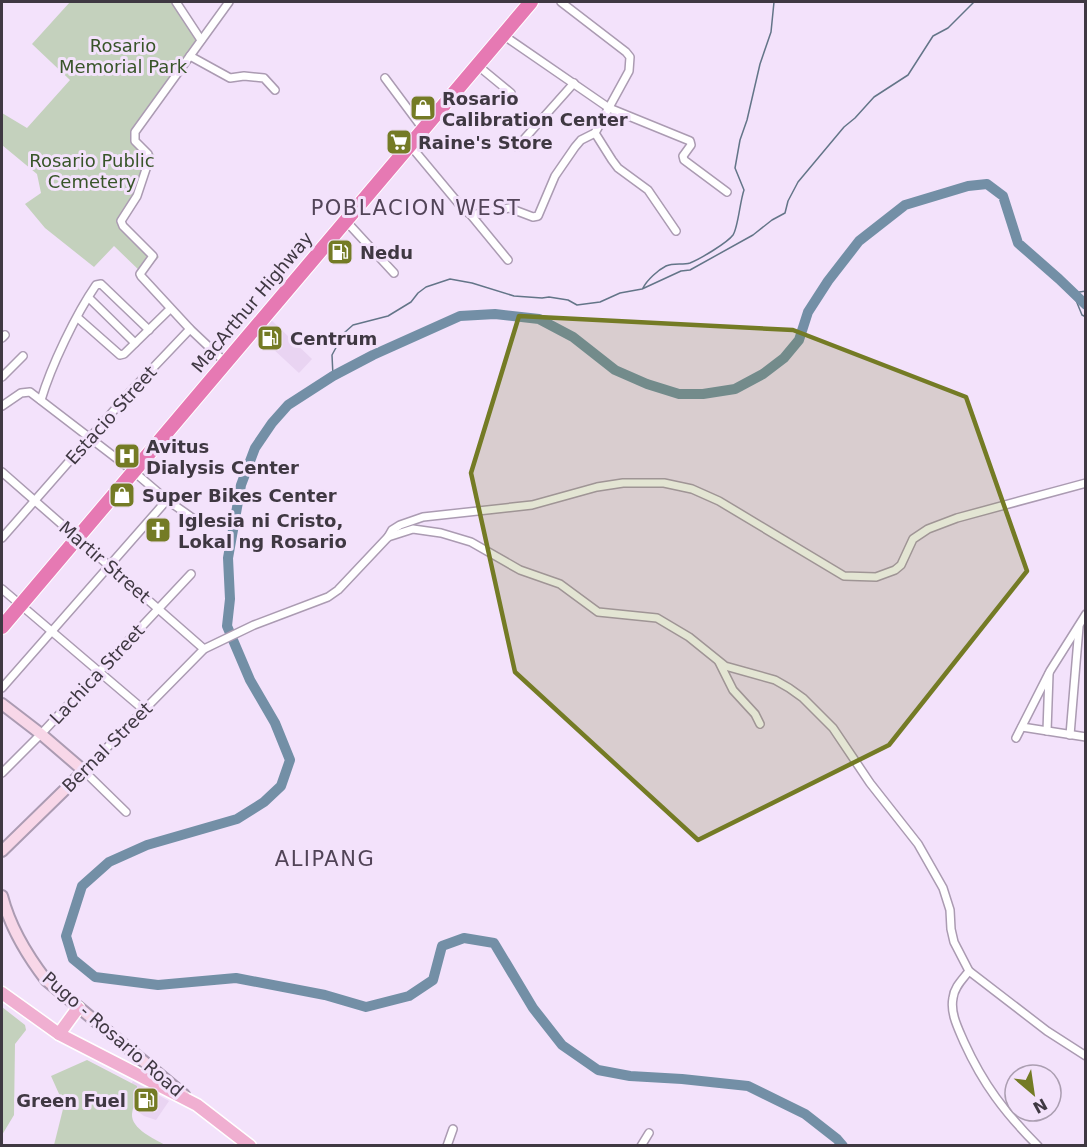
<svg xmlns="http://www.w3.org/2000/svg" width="1087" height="1147" font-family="'DejaVu Sans',sans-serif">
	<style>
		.built { fill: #e9d4f2 }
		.green { fill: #c4d1bd }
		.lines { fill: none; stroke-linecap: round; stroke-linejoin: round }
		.stream { stroke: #637588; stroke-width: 1.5 }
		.river { stroke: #738fa6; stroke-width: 10 }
		.street-casing { stroke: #ab9bb2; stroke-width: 10 }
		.secondary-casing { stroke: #ab9bb2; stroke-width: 14 }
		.primary-casing { stroke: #fff; stroke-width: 15 }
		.highway-casing { stroke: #fff; stroke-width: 16 }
		.street { stroke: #fff; stroke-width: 7 }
		.secondary { stroke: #f8d7e8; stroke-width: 10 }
		.primary { stroke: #f0afd1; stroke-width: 12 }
		.highway { stroke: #e679b3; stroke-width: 14 }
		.marked { fill: #747b25; fill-opacity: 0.2; stroke: #747b25; stroke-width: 4.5; stroke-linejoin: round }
		.labels { text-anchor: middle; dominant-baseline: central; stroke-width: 6; stroke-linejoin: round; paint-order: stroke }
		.park-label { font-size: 18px; fill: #385529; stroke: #f3e2fb }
		.poi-label { font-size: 18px; font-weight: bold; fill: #3f3842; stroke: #f3e2fb; text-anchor: start }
		.street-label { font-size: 18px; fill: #3f3842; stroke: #f3e2fb }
		.quarter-label { font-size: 21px; letter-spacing: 1.5px; fill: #524458; stroke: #f3e2fb }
	</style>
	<rect width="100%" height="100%" fill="#f3e2fb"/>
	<!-- built -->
	<g class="built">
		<path d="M 271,320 L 312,359 L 299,373 L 257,334 Z"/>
		<path d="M 133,1081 L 169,1101 L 156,1120 L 144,1116 L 128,1104 L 126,1094 Z"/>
	</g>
	<!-- green -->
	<g class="green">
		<path d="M 70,2 L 177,2 L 201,37 L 132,133 L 138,142 L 154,154 L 155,158 L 144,187 L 128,214 L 126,222 L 159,257 L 143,274 L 114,246 L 94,267 L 45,228 L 25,204 L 41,193 L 37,174 L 2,145 L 2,113 L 27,128 L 70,80 L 32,44 Z"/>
		<path d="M 2,1007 L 25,1025 L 26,1030 L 15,1044 L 14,1115 L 2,1135 Z"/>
		<path d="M 87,1060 L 137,1086 C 137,1097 133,1106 132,1114 C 131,1129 155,1139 165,1145 L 54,1145 L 64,1105 L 51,1076 Z"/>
	</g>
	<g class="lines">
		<!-- stream -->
		<g class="stream">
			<path d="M 643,288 C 647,280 658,270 666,266 C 673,263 683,265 690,263 C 700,259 727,243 733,235 C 738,228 740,201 744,190 L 735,168 L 740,140 L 747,120 L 760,64 L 771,32 L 774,2"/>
			<path d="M 1086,291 L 1073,293 L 1082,315 L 1086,317"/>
			<path d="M 333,376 L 332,355 L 344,333 L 353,325 L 388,316 L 411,302 L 418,293 L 426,287 L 450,279 L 472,283 L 514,296 L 542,298 L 549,297 L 568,300 L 577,305 L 600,302 L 620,293 L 642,289 L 681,271 L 690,270 L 753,235 L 772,220 L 785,213 L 788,201 L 798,182 L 844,127 L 855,118 L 874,97 L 908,75 L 933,36 L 948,28 L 974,2"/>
		</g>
		<!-- river -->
		<path class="river" d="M 843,1146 L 837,1139 L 805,1114 L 748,1086 L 682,1079 L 630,1076 L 598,1070 L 562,1045 L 533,1008 L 494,943 L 464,938 L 442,946 L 433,980 L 409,996 L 366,1007 L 325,995 L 236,978 L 158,985 L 95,977 L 73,959 L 66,936 L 82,886 L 109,862 L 147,845 L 237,819 L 264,802 L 281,786 L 290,760 L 275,723 L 250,680 L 227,626 L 230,599 L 228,558 L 241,485 L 255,448 L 272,423 L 288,405 L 333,376 L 373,355 L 460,316 L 495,314 L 539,319 L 573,337 L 615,370 L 647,384 L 679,394 L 703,394 L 735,389 L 763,374 L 784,358 L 799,340 L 808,312 L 828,281 L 859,241 L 905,205 L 968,186 L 987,184 L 1003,196 L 1018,243 L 1059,279 L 1086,305"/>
		<!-- street casing -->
		<g class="street-casing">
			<g id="street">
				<path d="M 176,2 L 201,40"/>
				<path d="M 561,2 L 626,52 L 630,57 L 629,71 L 595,133 L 612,160 L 618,168 L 648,190 L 676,231"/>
				<path d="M 503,35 L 609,108 L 690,141 L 691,145 L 683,156 L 684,160 L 727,192"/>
				<path d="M 190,56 L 230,78 L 244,76 L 264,78 L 275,90"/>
				<path d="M 477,65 L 511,93"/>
				<path d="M 385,78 L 423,129"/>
				<path d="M 409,144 L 464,210 L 471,215 L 508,260"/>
				<path d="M 517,147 L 574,83"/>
				<path d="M 471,215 L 509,208 L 533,217 L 538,216 L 555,176 L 575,147 L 581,140 L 595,133"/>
				<path d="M 345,220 L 394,273"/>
				<path d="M 89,298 L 135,343"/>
				<path d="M 78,318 L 120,355 L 124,354 L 170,309"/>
				<path d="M 2,338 L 5,335"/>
				<path d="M 225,362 L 190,329 L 141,276 L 140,274 L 153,256 L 123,226 L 121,221 L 137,196 L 149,160 L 148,154 L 135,141 L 135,132 L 229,2"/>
				<path d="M 2,377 L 23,356"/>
				<path d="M 41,400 C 51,366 76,314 96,285 L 101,284 L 149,330"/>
				<path d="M 2,406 L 21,393 L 30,392 L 133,471 L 167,500 L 194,519"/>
				<path d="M 2,472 L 204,649"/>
				<path d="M 388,537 L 392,530 L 400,525 L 423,517 L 532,505 L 597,487 L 623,483 L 664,483 L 692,489 L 719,501 L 844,576 L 876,577 L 895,570 L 901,565 L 913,539 L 928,529 L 957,518 L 1086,483"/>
				<path d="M 2,538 L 130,392 L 190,329"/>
				<path d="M 2,589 L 144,710"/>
				<path d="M 719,662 L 733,690 L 755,714 L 760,724"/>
				<path d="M 2,688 L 167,500"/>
				<path d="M 1022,727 L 1086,737"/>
				<path d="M 1047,731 L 1049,674"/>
				<path d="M 1070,735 L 1079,627"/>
				<path d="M 1016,738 L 1050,671 L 1086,614"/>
				<path d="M 2,773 L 41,734 L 191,574"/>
				<path d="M 126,812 L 84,771 L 204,649 L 254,625 L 328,597 L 338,590 L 388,537 L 413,529 L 441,533 L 471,542 L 520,570 L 560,584 L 598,612 L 657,618 L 689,637 L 725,666 L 775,680 L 789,688 L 803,698 L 833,728 L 870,783 L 918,844 L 943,888 L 950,910 L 951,929 L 954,942 L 969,971 L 1047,1031 L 1086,1056"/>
				<path d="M 969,971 C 963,979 954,987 953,998 C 950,1013 958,1028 964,1042 C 983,1084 1005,1113 1038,1146"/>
				<path d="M 447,1146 L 453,1129"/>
				<path d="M 641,1146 L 649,1133"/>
			</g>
		</g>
		<!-- secondary casing -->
		<g class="secondary-casing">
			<g id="secondary">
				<path d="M 2,704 L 41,734 L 84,771 L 2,851"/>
				<path d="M 2,896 C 10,927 26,954 46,980 L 184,1095"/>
			</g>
		</g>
		<!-- primary casing -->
		<g class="primary-casing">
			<g id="primary">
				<path d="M 2,993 L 59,1034 L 197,1105 L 250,1146"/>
				<path d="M 59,1034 L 78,1008"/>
			</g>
		</g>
		<!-- highway casing -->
		<g class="highway-casing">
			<path id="highway" d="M 2,627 L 531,2"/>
		</g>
		<!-- street -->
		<use href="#street" class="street"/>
		<!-- secondary -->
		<use href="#secondary" class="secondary"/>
		<!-- primary -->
		<use href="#primary" class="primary"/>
		<!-- highway -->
		<use href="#highway" class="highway"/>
	</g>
	<!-- marked area -->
	<path class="marked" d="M 519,316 L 793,330 L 966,397 L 1027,571 L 889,745 L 698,840 L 515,672 L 471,473 Z"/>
	<!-- icons -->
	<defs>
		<g id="shop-square" transform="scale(1.35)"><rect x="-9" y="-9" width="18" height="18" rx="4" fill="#747b25" stroke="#f3e2fb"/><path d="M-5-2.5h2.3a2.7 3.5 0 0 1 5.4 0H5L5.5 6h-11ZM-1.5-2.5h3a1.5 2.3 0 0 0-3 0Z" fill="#fff"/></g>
		<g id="supermarket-square" transform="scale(1.35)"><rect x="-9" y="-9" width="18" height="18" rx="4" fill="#747b25" stroke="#f3e2fb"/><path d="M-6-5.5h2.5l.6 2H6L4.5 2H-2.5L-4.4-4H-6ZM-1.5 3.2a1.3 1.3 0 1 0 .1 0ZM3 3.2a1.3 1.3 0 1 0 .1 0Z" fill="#fff"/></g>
		<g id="fuel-square" transform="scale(1.35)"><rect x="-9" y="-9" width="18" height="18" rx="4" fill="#747b25" stroke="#f3e2fb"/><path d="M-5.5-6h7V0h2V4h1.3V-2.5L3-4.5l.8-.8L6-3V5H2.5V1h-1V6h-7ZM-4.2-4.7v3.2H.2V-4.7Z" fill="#fff"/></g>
		<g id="hospital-square" transform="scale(1.35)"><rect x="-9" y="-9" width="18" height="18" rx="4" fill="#747b25" stroke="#f3e2fb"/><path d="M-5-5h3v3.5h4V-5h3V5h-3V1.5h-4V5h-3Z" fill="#fff"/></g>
		<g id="church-square" transform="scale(1.35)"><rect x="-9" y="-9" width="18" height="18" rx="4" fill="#747b25" stroke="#f3e2fb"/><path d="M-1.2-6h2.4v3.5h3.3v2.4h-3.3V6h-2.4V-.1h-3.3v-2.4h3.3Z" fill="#fff"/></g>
	</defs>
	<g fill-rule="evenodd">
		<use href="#shop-square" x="423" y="108"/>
		<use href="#supermarket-square" x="399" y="142"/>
		<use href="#fuel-square" x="340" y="252"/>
		<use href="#fuel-square" x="270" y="338"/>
		<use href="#hospital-square" x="127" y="456"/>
		<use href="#shop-square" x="122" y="495"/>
		<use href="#church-square" x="158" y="530"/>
		<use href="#fuel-square" x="146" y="1100"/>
	</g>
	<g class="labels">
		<!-- park labels -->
		<g class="park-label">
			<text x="123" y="45">Rosario<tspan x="123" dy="21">Memorial Park</tspan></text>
			<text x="92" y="160">Rosario Public<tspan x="92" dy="21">Cemetery</tspan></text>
		</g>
		<!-- poi labels -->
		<g class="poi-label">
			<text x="442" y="98">Rosario<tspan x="442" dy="21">Calibration Center</tspan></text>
			<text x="418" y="142">Raine's Store</text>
			<text x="360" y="252">Nedu</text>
			<text x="290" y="338">Centrum</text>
			<text x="146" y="446">Avitus<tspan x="146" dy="21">Dialysis Center</tspan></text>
			<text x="142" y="495">Super Bikes Center</text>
			<text x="178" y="520">Iglesia ni Cristo,<tspan x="178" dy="21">Lokal ng Rosario</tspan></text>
			<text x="126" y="1100" text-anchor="end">Green Fuel</text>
		</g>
		<!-- street labels -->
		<g class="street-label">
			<text transform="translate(252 302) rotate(-50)">MacArthur Highway</text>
			<text transform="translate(111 415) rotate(-48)">Estacio Street</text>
			<text transform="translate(105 562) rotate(41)">Martir Street</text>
			<text transform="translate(97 674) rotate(-47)">Lachica Street</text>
			<text transform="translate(107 747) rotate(-45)">Bernal Street</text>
			<text transform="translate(113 1034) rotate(41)">Pugo - Rosario Road</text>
		</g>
		<!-- quarter labels -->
		<g class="quarter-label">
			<text x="416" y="208">POBLACION WEST</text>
			<text x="325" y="859">ALIPANG</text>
		</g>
	</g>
	<!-- border -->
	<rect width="1087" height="1147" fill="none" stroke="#3f3842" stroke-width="6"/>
	<!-- north arrow -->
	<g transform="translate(1033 1093) rotate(151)"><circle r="28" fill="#f3e2fb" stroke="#ab9eb1" stroke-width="1.5"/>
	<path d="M0-4.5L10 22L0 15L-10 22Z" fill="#747b25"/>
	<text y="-9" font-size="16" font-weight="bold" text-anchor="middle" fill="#3f3842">N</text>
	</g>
</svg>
